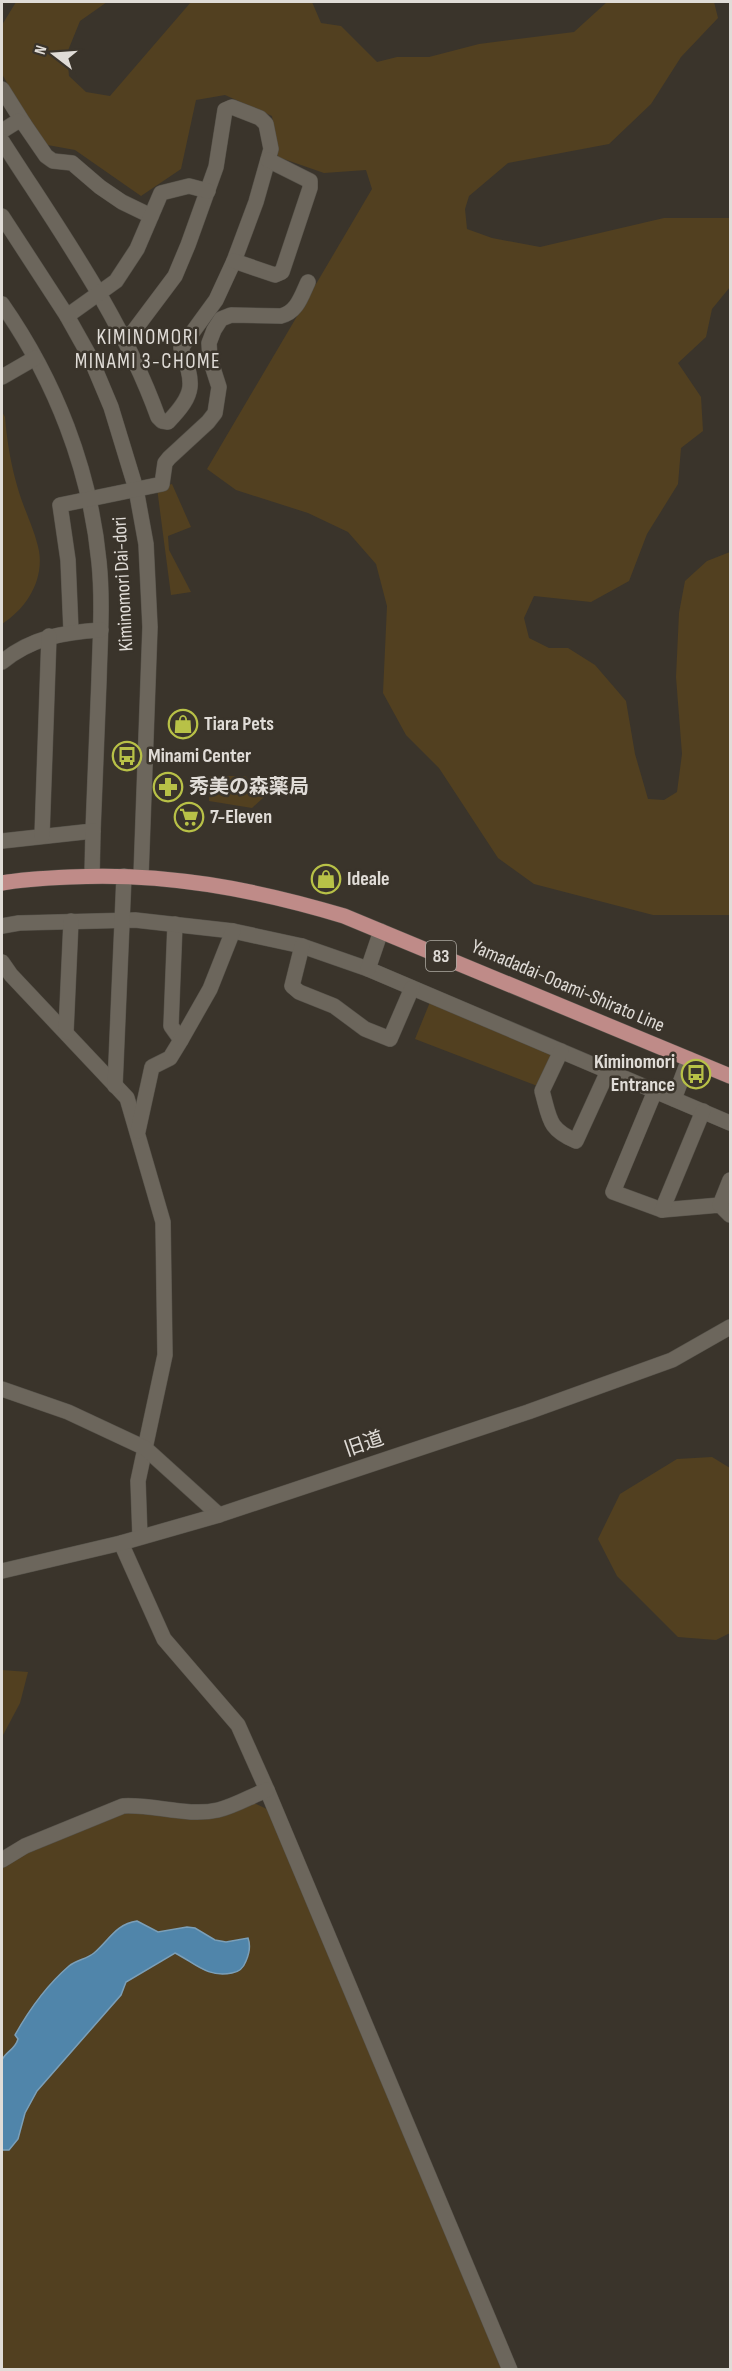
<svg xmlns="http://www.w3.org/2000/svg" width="732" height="2371" font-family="'Sofia Sans Condensed','Noto Sans JP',sans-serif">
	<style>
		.green { fill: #524020 }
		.water { fill: #5085aa; stroke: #7b9fb8; stroke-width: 1.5 }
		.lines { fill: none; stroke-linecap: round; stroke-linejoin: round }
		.minor-casing { stroke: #56524a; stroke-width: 16 }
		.major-casing { stroke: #56524a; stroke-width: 16 }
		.minor { stroke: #6c665c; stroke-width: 15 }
		.major { stroke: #bf8b88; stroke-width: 15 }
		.labels { text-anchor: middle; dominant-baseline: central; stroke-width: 5; stroke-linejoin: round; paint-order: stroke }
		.shield { fill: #3a342b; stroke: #aeaaa3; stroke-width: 1.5 }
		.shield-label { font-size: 18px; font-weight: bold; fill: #e0dcd7 }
		.street-label { font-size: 20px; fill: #e0dcd7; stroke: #3a342b }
		.poi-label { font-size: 20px; font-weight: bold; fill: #e0dcd7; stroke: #3a342b; text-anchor: start }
		.neighbourhood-label { font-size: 21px; letter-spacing: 1.5px; fill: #e0dcd7; stroke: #3a342b }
	</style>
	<rect width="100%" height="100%" fill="#3a342b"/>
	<!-- green -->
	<g class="green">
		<path d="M 16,2 L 107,2 L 80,21 L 67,53 L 69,76 L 86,92 L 110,96 L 191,2 L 312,2 L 321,23 L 341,26 L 377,62 L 397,57 L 429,57 L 479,44 L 574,32 L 607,2 L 714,2 L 718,18 L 681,57 L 651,104 L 609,144 L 508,163 L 469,196 L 465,209 L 467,229 L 492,238 L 540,247 L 664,218 L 730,218 L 730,287 L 712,309 L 706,337 L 678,363 L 701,397 L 703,431 L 681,448 L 678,484 L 647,534 L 629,581 L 591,602 L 534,596 L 524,618 L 529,638 L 549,648 L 568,648 L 595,665 L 626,701 L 635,754 L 648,799 L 664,800 L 677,792 L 682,754 L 676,677 L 679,613 L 685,581 L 707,561 L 730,552 L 730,915 L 653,915 L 534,884 L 498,858 L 439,768 L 406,735 L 383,693 L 387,606 L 376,564 L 348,532 L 308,513 L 236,490 L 207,469 L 372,189 L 366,170 L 324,173 L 278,157 L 272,116 L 225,95 L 196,100 L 181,169 L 141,196 L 75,150 L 42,144 L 2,74 L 2,25 Z"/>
		<path d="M 2,412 L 5,417 C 7,442 11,465 18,489 C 24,510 35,530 39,551 C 44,581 26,609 2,624 Z"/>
		<path d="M 172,484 L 191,527 L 168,536 L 169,550 L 191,592 L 171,595 L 157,488 Z"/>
		<path d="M 210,776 L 245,776 L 264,797 L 252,808 L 209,801 Z"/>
		<path d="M 430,1002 L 550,1051 L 552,1056 L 540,1087 L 415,1039 Z"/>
		<path d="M 712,1457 L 730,1468 L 730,1633 L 716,1640 L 678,1637 L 617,1576 L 598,1539 L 620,1494 L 677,1459 Z"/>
		<path d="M 2,1670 L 28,1672 L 20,1703 L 2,1737 Z"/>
		<path d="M 254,1803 L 269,1810 L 503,2369 L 2,2369 L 2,1866 L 25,1850 L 123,1813 Z"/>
	</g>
	<!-- water -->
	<path class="water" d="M 137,1921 L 158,1932 L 187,1927 L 195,1928 L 215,1940 L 226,1942 L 248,1938 C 251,1946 249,1954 246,1961 C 243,1969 239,1972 232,1973 C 207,1978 195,1963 175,1953 L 126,1982 L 121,1995 L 37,2091 L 25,2113 L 18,2139 L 9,2150 L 2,2150 L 2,2060 C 6,2051 15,2050 18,2039 L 15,2035 C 29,2010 47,1985 69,1966 C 76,1960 87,1959 94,1953 C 110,1939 116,1924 137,1921 Z"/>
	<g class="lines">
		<!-- minor casing -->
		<g class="minor-casing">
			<g id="minor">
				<path d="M 2,89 L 24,124"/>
				<path d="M 2,131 L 18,121 L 24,124 L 46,156 L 53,161 L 72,163 L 100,187 L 122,202 L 151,216"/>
				<path d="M 2,141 C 59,230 122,317 158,417 L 162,421 L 168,422 C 196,393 194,384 181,348 L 216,300 L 234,261 L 256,202 L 271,149 L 266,124 L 260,118 L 232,107 L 225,110 L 216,167 L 188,245 L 175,276 L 133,332 L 124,338"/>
				<path d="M 2,216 L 67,316 L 90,357 L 111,407 L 136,489 L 146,544 L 150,627 L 141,876"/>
				<path d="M 234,261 L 275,275 L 282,272 L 310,188 L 310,181 L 268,160"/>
				<path d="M 2,304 C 55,380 90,469 99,562 C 103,601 100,641 99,680 C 97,730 95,780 93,831 L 2,841"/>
				<path d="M 67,316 L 116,281 L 137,249 L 161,193 L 189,186 L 208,191"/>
				<path d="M 2,377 L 35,358"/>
				<path d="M 71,631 L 68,560 L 60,505 L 162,484 L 165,463 L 169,458 L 208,422 L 215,413 L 219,387 L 210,359 L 209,343 L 214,330 L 221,319 L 231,315 L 281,316 C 297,312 301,297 308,282"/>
				<path d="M 2,662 C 31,638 64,632 101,630"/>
				<path d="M 42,836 L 49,636"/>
				<path d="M 92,876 L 93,831"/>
				<path d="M 175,924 L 171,1026 L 181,1040"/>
				<path d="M 2,926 L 19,923 L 135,920 L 233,931 L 302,946 L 368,969 L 730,1123"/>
				<path d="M 302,946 L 292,986 L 299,992 L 334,1006 L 365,1029 L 390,1039 L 412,988"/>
				<path d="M 2,962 L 11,975 L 127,1098 L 163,1222 L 165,1355 L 138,1481 L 140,1537"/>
				<path d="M 368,969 L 381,931"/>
				<path d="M 66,1032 L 71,921"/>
				<path d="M 561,1051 L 542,1091 C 550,1119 548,1129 576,1141 L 608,1071"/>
				<path d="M 115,1086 L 124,876"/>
				<path d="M 655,1091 L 613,1192 L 662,1210 L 720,1205 L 730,1215"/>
				<path d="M 674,1099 L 689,1059"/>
				<path d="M 138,1131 L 152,1067 L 170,1058 L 181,1040 L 210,989 L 233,931"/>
				<path d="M 720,1205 L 730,1180"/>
				<path d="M 662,1210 L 703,1111"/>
				<path d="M 2,1389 L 68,1412 L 145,1448 L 219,1515"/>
				<path d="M 121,1543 L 164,1639 L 238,1725 L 267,1790 L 510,2370"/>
				<path d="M 2,1571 L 121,1543 L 219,1515 L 528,1412 L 672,1360 L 730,1327"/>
				<path d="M 2,1860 L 25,1846 L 123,1806 C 154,1804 187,1817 218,1810 C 235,1806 251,1796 267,1790"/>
			</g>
		</g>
		<!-- major casing -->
		<g class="major-casing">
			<path id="major" d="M 2,883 C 24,879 47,878 70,877 C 164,872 254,889 344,916 L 730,1076"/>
		</g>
		<!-- minor -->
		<use href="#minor" class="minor"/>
		<!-- major -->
		<use href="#major" class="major"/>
	</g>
	<!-- icons -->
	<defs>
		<g id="shop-ring" transform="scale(1.5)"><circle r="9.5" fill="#3a342b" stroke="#b8c147" stroke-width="1.5"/><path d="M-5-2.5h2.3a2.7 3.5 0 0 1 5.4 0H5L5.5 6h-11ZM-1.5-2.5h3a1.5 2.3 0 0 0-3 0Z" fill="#b8c147"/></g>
		<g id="bus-ring" transform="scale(1.5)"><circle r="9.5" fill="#3a342b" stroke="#b8c147" stroke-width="1.5"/><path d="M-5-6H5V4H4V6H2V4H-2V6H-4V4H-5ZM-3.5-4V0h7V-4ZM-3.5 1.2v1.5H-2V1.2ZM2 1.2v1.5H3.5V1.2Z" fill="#b8c147"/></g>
		<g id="pharmacy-ring" transform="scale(1.5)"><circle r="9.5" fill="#3a342b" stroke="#b8c147" stroke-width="1.5"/><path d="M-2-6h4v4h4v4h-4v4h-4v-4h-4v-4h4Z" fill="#b8c147"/></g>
		<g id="supermarket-ring" transform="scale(1.5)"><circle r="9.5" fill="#3a342b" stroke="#b8c147" stroke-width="1.5"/><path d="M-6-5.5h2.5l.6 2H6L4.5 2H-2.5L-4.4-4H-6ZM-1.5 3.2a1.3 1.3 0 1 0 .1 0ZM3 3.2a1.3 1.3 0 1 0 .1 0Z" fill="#b8c147"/></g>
	</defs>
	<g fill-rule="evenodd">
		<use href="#shop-ring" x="183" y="724"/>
		<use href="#bus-ring" x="127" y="756"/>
		<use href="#pharmacy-ring" x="168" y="787"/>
		<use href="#supermarket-ring" x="189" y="817"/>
		<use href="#shop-ring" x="326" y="879"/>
		<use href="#bus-ring" x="696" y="1074"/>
	</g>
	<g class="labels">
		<!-- shield labels -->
		<rect class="shield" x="426" y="941" width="30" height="30" rx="4.5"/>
		<g class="shield-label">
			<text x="441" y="956">83</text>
		</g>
		<!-- street labels -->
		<g class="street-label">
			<text transform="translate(123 584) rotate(-93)">Kiminomori Dai-dori</text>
			<text transform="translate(568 986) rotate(23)">Yamadadai-Ooami-Shirato Line</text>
			<text transform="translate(364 1444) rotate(-19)">旧道</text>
		</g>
		<!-- poi labels -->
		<g class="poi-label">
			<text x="204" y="724">Tiara Pets</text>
			<text x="148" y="756">Minami Center</text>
			<text x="189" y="787">秀美の森薬局</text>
			<text x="210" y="817">7-Eleven</text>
			<text x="347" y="879">Ideale</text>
			<text x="675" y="1062" text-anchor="end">Kiminomori<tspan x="675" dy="23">Entrance</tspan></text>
		</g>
		<!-- neighbourhood labels -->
		<g class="neighbourhood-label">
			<text x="148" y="337">KIMINOMORI<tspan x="148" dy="24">MINAMI 3-CHOME</tspan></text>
		</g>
	</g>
	<!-- border -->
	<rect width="732" height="2371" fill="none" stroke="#e0dcd7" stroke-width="6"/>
	<!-- north arrow -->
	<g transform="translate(54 54) rotate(287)" stroke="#3a342b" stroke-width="4.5" paint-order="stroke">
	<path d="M0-4.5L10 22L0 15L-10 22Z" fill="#e0dcd7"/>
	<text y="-9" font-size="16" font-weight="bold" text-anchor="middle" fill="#e0dcd7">N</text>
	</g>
</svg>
